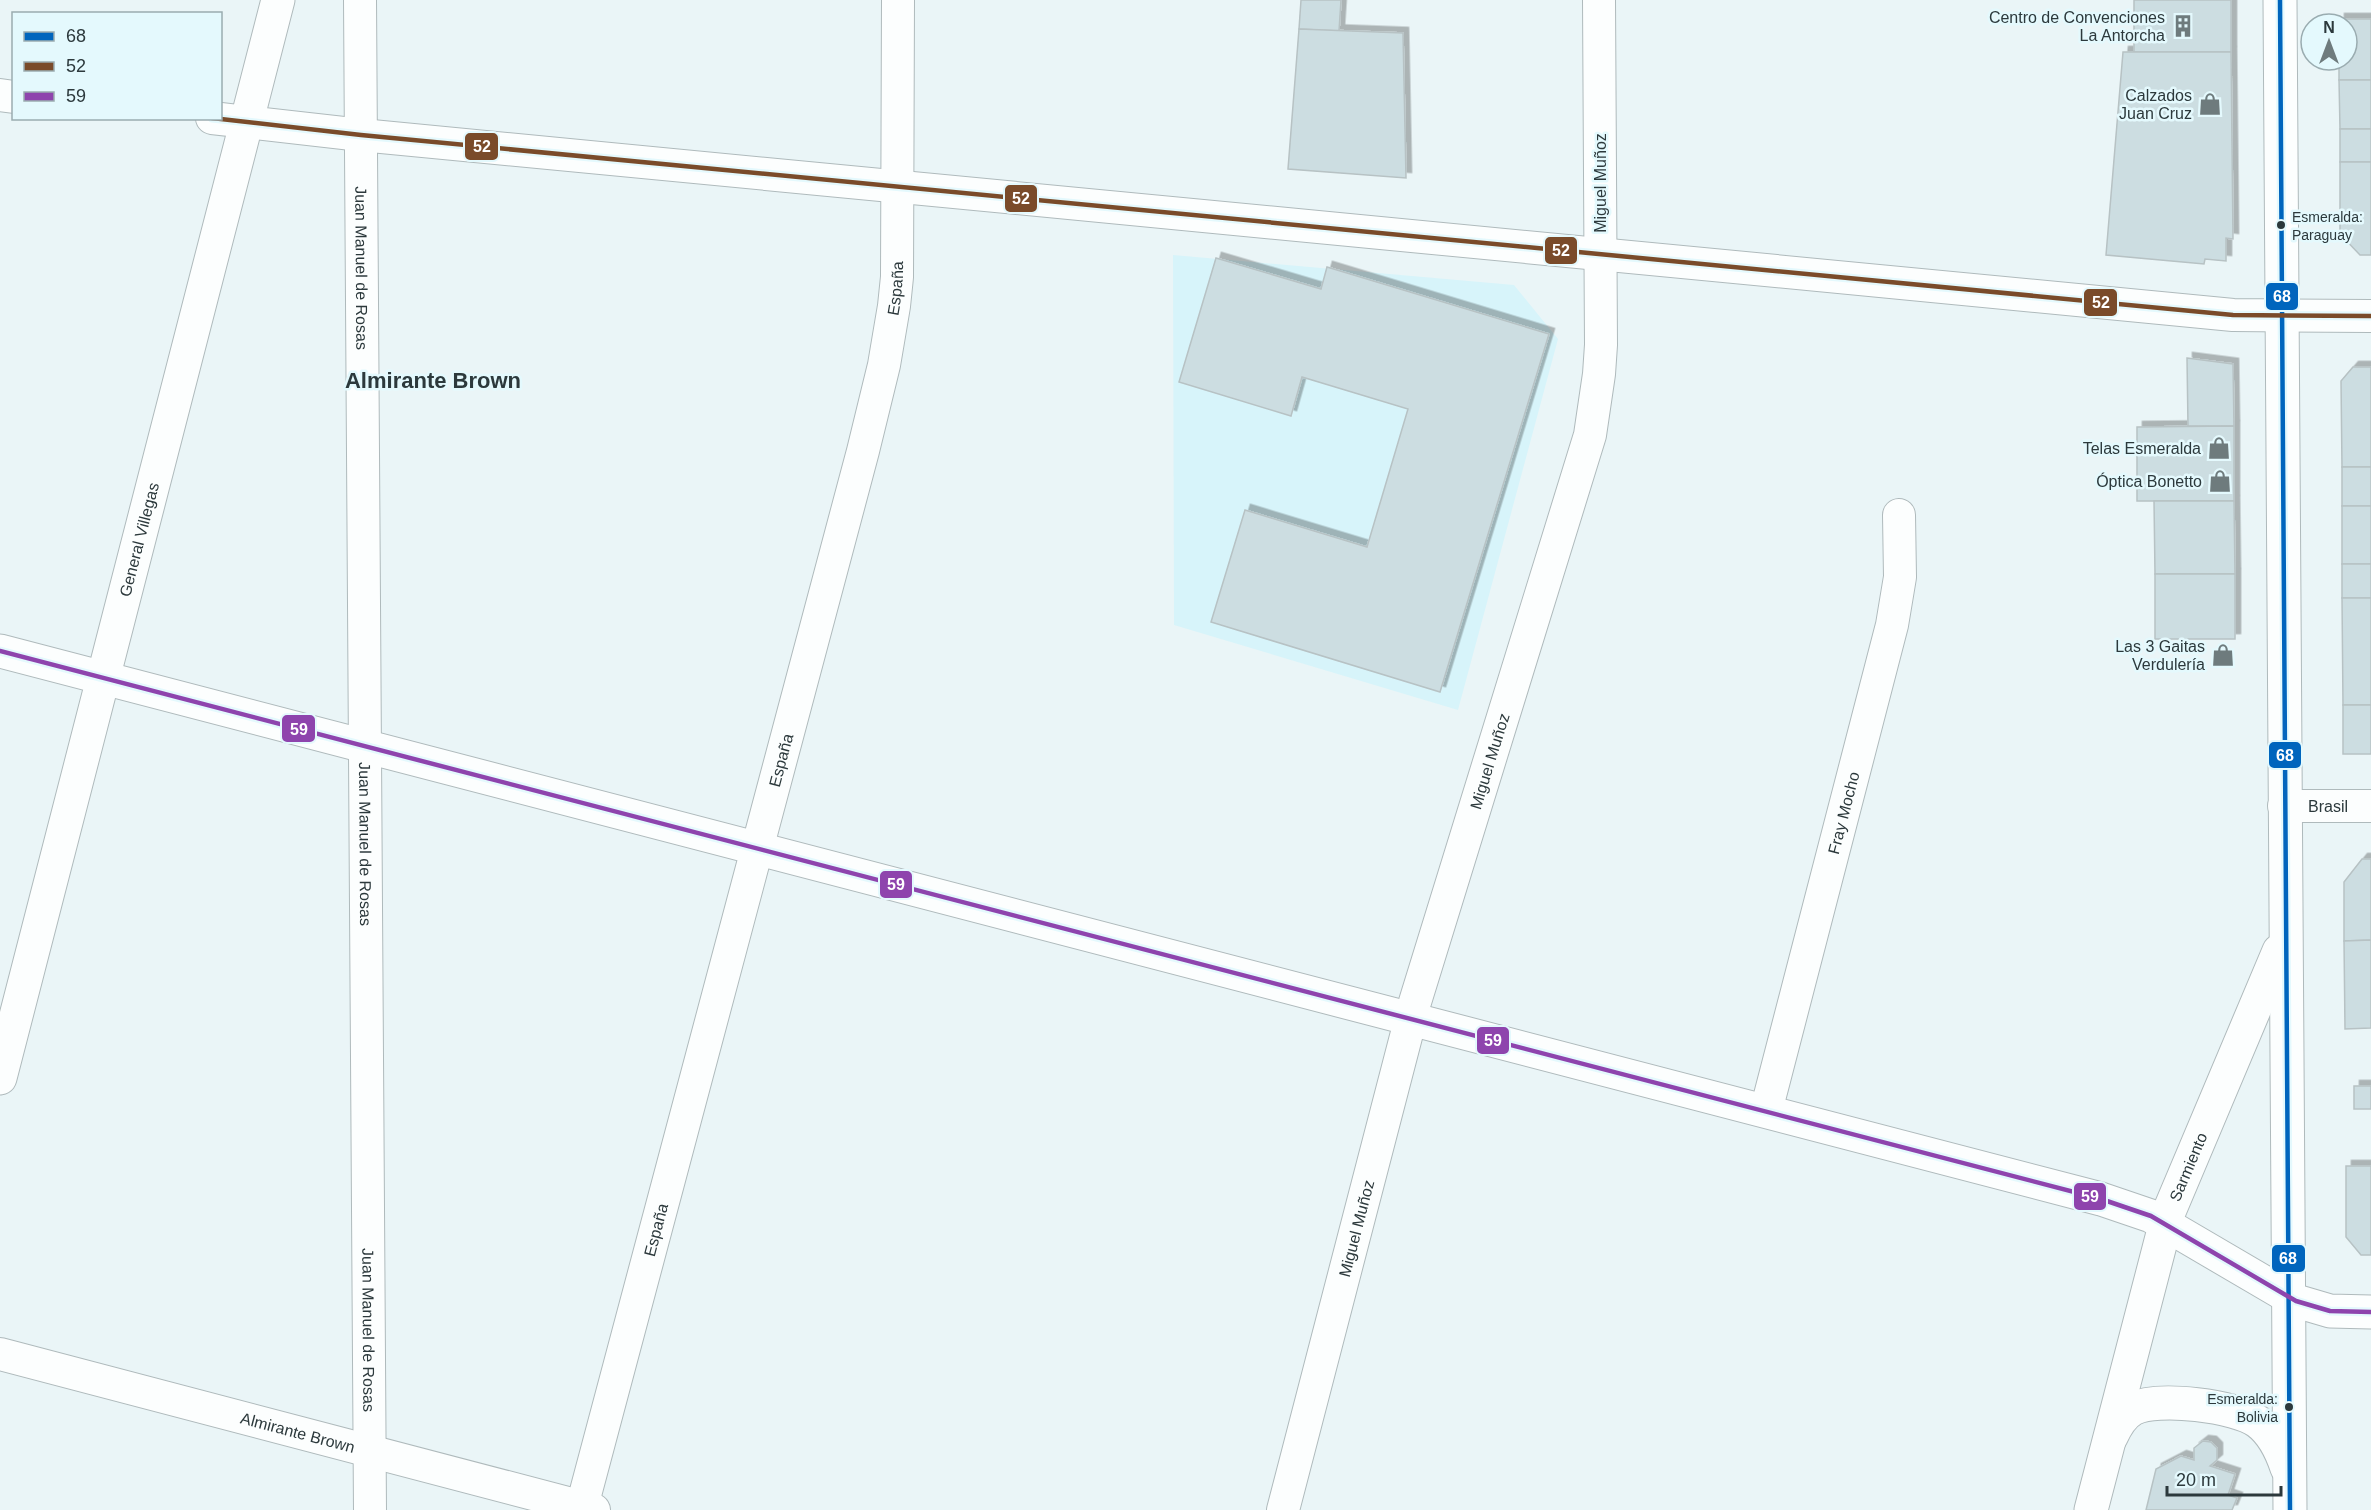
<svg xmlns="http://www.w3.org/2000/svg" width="2371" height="1510" font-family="Helvetica,sans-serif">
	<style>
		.built { fill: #d7f4fa }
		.building { fill: #ccdde1; stroke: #b7c2c4; stroke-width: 1.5; filter: url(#shadow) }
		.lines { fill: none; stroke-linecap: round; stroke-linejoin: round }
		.street-casing { stroke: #afbabc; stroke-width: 34 }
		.secondary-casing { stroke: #afbabc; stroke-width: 35 }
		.street { stroke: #fcfefe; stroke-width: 32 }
		.secondary { stroke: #fcfefe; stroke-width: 33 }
		.bus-1-casing { stroke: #e4f9fd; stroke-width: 9 }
		.bus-2-casing { stroke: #e4f9fd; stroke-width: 9 }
		.bus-3-casing { stroke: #e4f9fd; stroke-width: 9 }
		.bus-1 { stroke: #0065bd; stroke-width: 4.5 }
		.bus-2 { stroke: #7a4b2a; stroke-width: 4.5 }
		.bus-3 { stroke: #8e44ad; stroke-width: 4.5 }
		.bus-dot { fill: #2c393c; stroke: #e4f9fd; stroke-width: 2 }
		.labels { text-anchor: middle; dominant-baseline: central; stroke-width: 5; stroke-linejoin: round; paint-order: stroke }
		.bus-label { font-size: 14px; fill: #2c393c; stroke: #e4f9fd; text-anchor: start }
		.poi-label { font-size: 16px; fill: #2c393c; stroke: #e4f9fd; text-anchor: end }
		.street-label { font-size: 16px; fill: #2c393c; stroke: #e4f9fd }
		.district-label { font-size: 22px; font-weight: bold; fill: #2c393c; stroke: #e4f9fd }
		.line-badge { stroke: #e4f9fd; stroke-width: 2 }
		.badge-label { font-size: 16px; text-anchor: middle; font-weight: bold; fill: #fff }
	</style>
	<defs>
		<filter id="shadow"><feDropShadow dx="5.5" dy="-5.5" stdDeviation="0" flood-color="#0004"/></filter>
	</defs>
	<rect width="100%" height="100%" fill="#eaf5f7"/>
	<!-- built -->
	<path class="built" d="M 1173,255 L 1514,285 L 1558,339 L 1458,710 L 1174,625 Z"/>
	<!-- building -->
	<g class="building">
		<path d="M 1301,0 L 1341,0 L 1339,31 L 1299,29 Z"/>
		<rect x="2134" y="0" width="97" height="52"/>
		<path d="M 2339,19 L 2371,19 L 2371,80 L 2339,80 L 2339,60 L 2347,60 L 2347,24 L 2339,24 Z"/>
		<path d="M 1299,29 L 1403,33 L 1406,178 L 1288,169 Z"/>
		<path d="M 2123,52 L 2231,52 L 2233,239 L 2226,238 L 2226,261 L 2205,259 L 2204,264 L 2106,255 Z"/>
		<path d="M 2339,80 L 2371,80 L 2371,129 L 2340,129 Z"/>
		<rect x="2340" y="129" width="31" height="33"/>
		<path d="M 2340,162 L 2371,162 L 2371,255 L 2360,255 L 2340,234 Z"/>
		<path d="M 1216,258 L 1321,289 L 1327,267 L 1549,334 L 1440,692 L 1211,622 L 1245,510 L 1367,547 L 1408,409 L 1302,377 L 1291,416 L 1179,382 Z"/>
		<path d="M 2187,358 L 2233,364 L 2234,426 L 2188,426 Z"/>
		<path d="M 2353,367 L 2371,367 L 2371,467 L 2342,467 L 2341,381 Z"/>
		<path d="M 2234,426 L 2234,501 L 2137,501 L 2137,427 Z"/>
		<rect x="2342" y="467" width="29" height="39"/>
		<path d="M 2154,501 L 2234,501 L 2235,574 L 2155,574 Z"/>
		<rect x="2342" y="506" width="29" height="58"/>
		<rect x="2342" y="564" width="29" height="34"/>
		<rect x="2155" y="574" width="80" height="65"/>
		<path d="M 2342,598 L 2371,598 L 2371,705 L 2343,705 Z"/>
		<rect x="2343" y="705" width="28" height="49"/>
		<path d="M 2362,859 L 2371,859 L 2371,940 L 2344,941 L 2344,882 Z"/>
		<path d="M 2371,940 L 2371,1028 L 2345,1029 L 2344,941 Z"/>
		<rect x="2354" y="1086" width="17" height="23"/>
		<path d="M 2346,1166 L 2371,1166 L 2371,1255 L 2361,1255 L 2346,1237 Z"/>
		<path d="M 2203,1441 L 2211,1442 L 2217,1448 L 2217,1460 L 2210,1466 L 2235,1474 L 2228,1495 L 2237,1498 L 2232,1510 L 2146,1510 L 2156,1469 L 2181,1456 L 2194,1460 L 2194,1448 Z"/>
	</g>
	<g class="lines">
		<!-- street casing -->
		<g class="street-casing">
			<g id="street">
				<path id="s1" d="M 360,0 L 370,1510"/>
				<path d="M 0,95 L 14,97"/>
				<path d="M 212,118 L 361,135 L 2233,315 L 2371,316"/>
				<path id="s2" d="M 2284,806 L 2371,806"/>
				<path id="s3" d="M 1766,1111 L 1892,625 L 1900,577 L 1899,515"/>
				<path id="s4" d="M 0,1354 L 594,1510"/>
				<path id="s5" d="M 581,1510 L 863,451 L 884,365 L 894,306 L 897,277 L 898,0"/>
				<path id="s6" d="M 1283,1510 L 1415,1002 L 1590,435 L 1599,374 L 1601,345 L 1599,0"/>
			</g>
		</g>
		<!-- secondary casing -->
		<g class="secondary-casing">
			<g id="secondary">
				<path d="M 2280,0 L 2290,1510"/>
				<path d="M 0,651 L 2101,1199 L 2151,1216 L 2296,1301 L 2330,1311 L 2371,1312"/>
				<path id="s7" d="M 0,1078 L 278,0"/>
				<path d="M 2111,1437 C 2116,1426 2122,1415 2133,1409 C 2157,1396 2237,1406 2258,1422 C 2273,1433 2281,1450 2287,1468"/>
				<path id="s8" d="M 2091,1510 L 2168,1214 L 2279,951"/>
			</g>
		</g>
		<!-- street -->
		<use href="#street" class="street"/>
		<!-- secondary -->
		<use href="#secondary" class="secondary"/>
		<!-- bus-1 casing -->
		<g class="bus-1-casing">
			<path id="bus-1" d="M 2280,0 L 2290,1510"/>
		</g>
		<!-- bus-2 casing -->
		<g class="bus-2-casing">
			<path id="bus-2" d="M 212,118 L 361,135 L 2233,315 L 2371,316"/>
		</g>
		<!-- bus-3 casing -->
		<g class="bus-3-casing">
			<path id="bus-3" d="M 0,651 L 2101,1199 L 2151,1216 L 2296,1301 L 2330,1311 L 2371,1312"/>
		</g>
		<!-- bus-1 -->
		<use href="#bus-1" class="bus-1"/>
		<!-- bus-2 -->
		<use href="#bus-2" class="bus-2"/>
		<!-- bus-3 -->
		<use href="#bus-3" class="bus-3"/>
	</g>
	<!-- icons -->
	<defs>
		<g id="building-bare" transform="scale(1.8)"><path d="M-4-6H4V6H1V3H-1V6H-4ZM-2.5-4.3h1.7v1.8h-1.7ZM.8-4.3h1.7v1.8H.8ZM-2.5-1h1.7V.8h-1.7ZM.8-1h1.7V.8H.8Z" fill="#6e7b7d" stroke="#e4f9fd" stroke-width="2.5" paint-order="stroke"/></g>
		<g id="shop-bare" transform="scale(1.8)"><path d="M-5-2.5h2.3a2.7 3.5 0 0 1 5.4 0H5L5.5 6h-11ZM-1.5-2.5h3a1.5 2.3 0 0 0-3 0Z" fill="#6e7b7d" stroke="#e4f9fd" stroke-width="2.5" paint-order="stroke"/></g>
	</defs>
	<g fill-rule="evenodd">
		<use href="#building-bare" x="2183" y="26"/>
		<use href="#shop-bare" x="2210" y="104"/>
		<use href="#shop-bare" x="2219" y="448"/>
		<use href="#shop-bare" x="2220" y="481"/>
		<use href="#shop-bare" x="2223" y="655"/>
	</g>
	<!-- markers -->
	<g class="bus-dot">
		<circle cx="2281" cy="225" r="5"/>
		<circle cx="2289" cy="1407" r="5"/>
	</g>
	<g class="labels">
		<!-- bus labels -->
		<g class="bus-label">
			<text x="2292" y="217">Esmeralda:<tspan x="2292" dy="18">Paraguay</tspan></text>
			<text x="2278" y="1399" text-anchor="end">Esmeralda:<tspan x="2278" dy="18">Bolivia</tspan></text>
		</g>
		<!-- poi labels -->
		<g class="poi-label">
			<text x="2165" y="17">Centro de Convenciones<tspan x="2165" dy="18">La Antorcha</tspan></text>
			<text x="2192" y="95">Calzados<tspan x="2192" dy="18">Juan Cruz</tspan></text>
			<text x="2201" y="448">Telas Esmeralda</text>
			<text x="2202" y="481">Óptica Bonetto</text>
			<text x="2205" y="646">Las 3 Gaitas<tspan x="2205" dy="18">Verdulería</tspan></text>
		</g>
		<!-- street labels -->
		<g class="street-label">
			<text transform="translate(1600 183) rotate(-90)">Miguel Muñoz</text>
			<text stroke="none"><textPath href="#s1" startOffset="268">Juan Manuel de Rosas</textPath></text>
			<text stroke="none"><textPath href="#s5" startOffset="1262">España</textPath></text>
			<text stroke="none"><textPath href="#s7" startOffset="556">General Villegas</textPath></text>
			<text stroke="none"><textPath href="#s5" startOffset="776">España</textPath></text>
			<text stroke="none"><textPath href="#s6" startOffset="777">Miguel Muñoz</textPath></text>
			<text stroke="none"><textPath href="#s2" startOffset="44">Brasil</textPath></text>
			<text stroke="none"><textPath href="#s3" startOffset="308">Fray Mocho</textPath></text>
			<text stroke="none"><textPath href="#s1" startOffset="844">Juan Manuel de Rosas</textPath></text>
			<text stroke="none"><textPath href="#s8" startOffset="357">Sarmiento</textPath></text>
			<text stroke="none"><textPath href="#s6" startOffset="291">Miguel Muñoz</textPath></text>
			<text stroke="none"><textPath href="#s5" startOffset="290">España</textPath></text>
			<text stroke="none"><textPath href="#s1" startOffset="1330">Juan Manuel de Rosas</textPath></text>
			<text stroke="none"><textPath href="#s4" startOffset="308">Almirante Brown</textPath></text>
		</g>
		<!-- district labels -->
		<g class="district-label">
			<text x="433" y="380">Almirante Brown</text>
		</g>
	</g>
	<g class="line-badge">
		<rect x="464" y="132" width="35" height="29" rx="6" fill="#7a4b2a"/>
		<rect x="1004" y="184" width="34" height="29" rx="6" fill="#7a4b2a"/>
		<rect x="1544" y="236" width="34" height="29" rx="6" fill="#7a4b2a"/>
		<rect x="2265" y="282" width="34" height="29" rx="6" fill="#0065bd"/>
		<rect x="2083" y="288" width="35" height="29" rx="6" fill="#7a4b2a"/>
		<rect x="281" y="714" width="35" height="29" rx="6" fill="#8e44ad"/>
		<rect x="2268" y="741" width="34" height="28" rx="6" fill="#0065bd"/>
		<rect x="879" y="870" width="34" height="29" rx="6" fill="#8e44ad"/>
		<rect x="1476" y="1026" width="34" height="29" rx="6" fill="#8e44ad"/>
		<rect x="2073" y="1182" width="34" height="29" rx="6" fill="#8e44ad"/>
		<rect x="2271" y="1244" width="35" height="29" rx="6" fill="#0065bd"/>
	</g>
	<g class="badge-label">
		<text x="482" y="152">52</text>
		<text x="1021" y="204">52</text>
		<text x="1561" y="256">52</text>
		<text x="2282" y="302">68</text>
		<text x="2101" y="308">52</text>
		<text x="299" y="735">59</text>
		<text x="2285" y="761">68</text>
		<text x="896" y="890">59</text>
		<text x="1493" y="1046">59</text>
		<text x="2090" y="1202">59</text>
		<text x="2288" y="1264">68</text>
	</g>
	<!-- legend -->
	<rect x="12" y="12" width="210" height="108" fill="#e4f9fd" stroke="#9aacb0" stroke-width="1.5"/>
	<rect x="24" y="32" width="30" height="9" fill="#0065bd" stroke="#9aacb0" stroke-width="1.5"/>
	<text x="66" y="42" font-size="18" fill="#2c393c">68</text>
	<rect x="24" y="62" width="30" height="9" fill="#7a4b2a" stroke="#9aacb0" stroke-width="1.5"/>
	<text x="66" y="72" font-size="18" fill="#2c393c">52</text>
	<rect x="24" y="92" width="30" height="9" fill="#8e44ad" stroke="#9aacb0" stroke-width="1.5"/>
	<text x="66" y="102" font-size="18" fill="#2c393c">59</text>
	<!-- north arrow -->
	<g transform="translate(2329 42)"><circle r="28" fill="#e4f9fd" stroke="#9aacb0" stroke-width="1.5"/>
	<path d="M0-4.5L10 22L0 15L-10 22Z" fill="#6e7b7d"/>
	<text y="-9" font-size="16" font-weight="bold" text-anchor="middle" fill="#2c393c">N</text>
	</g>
	<!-- scale -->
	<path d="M2167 1486v9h114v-9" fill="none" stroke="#2c393c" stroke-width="3"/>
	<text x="2176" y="1486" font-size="18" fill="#2c393c" stroke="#e4f9fd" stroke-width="4.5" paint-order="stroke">20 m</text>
</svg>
